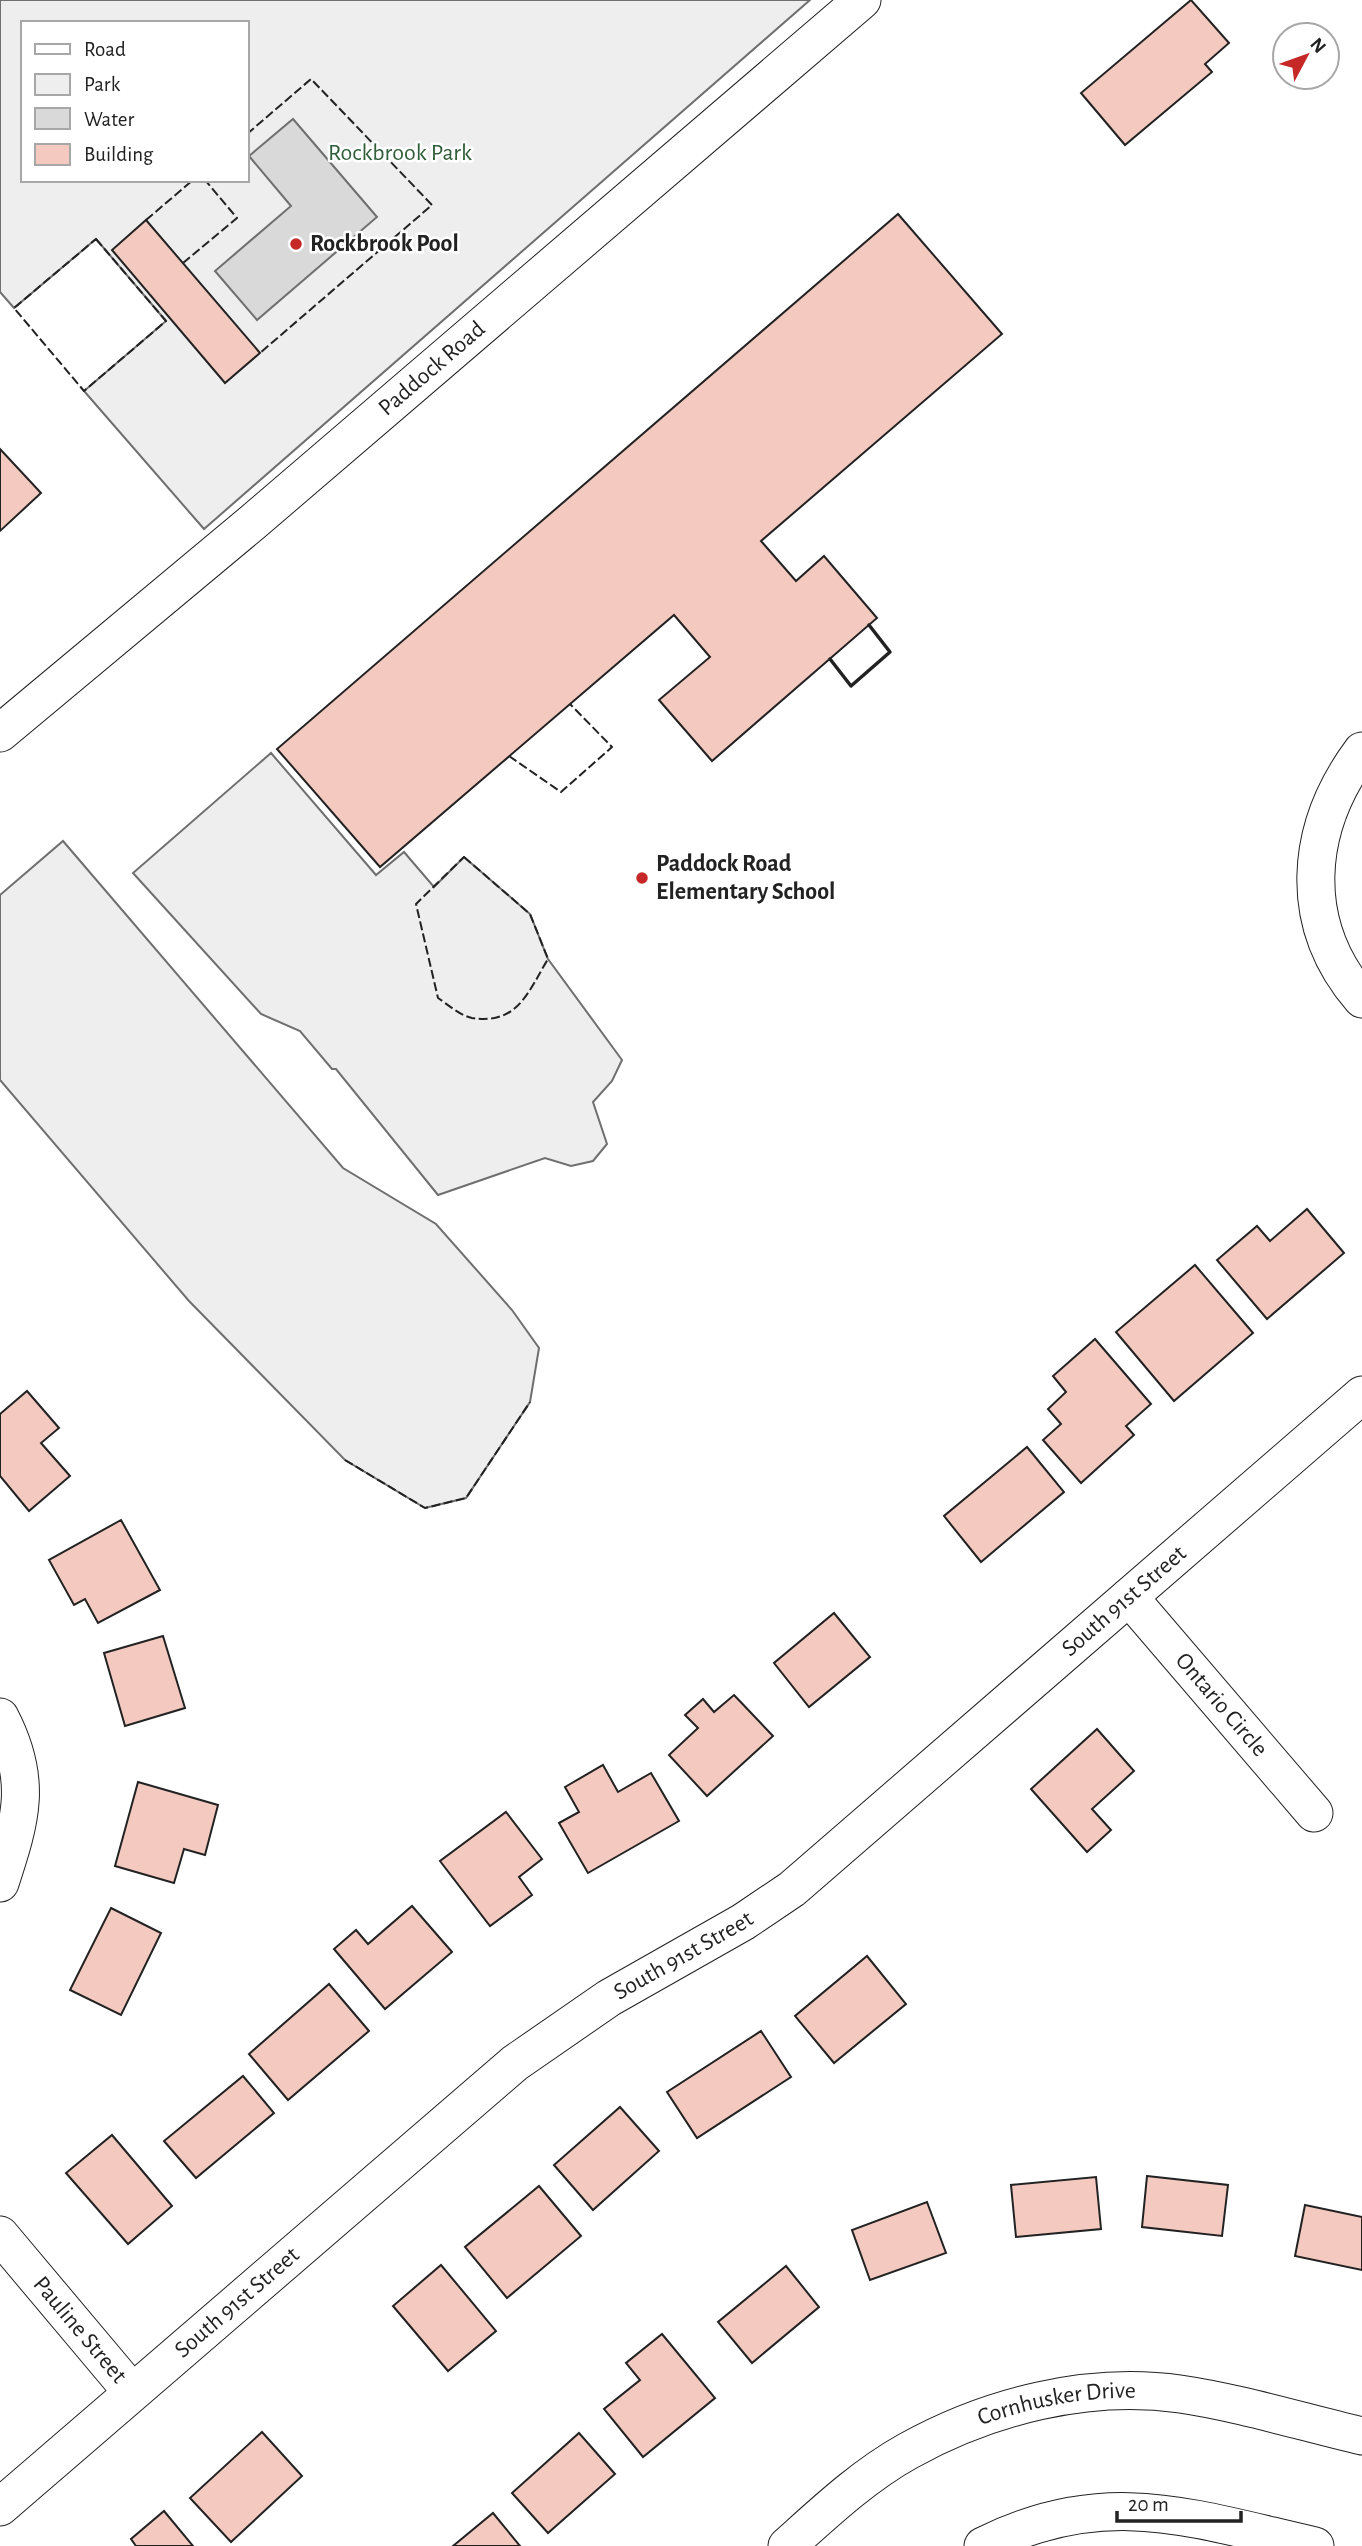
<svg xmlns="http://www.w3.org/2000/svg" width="1362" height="2546" font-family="'Alegreya Sans',sans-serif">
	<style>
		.green { fill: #eee; stroke: #6f6f6f; stroke-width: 2; fill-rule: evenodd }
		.water { fill: #d9d9d9; stroke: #6f6f6f; stroke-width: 2 }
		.building { fill: #f3c9c0; stroke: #222; stroke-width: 2 }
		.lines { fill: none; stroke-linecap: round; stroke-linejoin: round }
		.minor-casing { stroke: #222; stroke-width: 39 }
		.minor { stroke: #fff; stroke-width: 37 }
		.fence { stroke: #222; stroke-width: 2; stroke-dasharray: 9 3.5; stroke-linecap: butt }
		.wall { stroke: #222; stroke-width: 3.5 }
		.poi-dot { fill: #c62828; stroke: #fff; stroke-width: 2.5 }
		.labels { text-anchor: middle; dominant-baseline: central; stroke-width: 5; stroke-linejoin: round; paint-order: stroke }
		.park-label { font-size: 24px; fill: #2f5e38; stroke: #fff }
		.poi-label { font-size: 24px; font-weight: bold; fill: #222; stroke: #fff; text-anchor: start }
		.street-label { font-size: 24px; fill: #222; stroke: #fff }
	</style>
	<rect width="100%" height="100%" fill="#fff"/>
	<!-- green -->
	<g class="green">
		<path d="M 0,0 L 810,0 L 204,529 L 84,391 L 166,321 L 96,239 L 14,308 L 0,292 ZM 23,23 L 247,23 L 247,180 L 23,180 Z"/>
		<path d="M 271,753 L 376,875 L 404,852 L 434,887 L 464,857 L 530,914 L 548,959 L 622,1060 L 612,1081 L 593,1102 L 607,1144 L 593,1161 L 571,1166 L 545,1158 L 438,1195 L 336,1069 L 332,1069 L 300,1031 L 261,1014 L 133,873 Z"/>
		<path d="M 63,841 L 343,1168 L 436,1224 L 512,1310 L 539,1348 L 530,1402 L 466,1498 L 425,1508 L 345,1460 L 189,1301 L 0,1080 L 0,895 Z"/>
	</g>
	<!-- water -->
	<path class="water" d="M 293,119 L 377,217 L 257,320 L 215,271 L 291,206 L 249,156 Z"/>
	<!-- building -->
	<g class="building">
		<path d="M 1191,0 L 1229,43 L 1205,64 L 1212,72 L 1125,145 L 1081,93 Z"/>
		<path d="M 898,214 L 1002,334 L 761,541 L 796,581 L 824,556 L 877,618 L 712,761 L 659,700 L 710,657 L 674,615 L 380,867 L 277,749 Z"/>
		<path d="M 146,220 L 260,353 L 225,383 L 112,250 Z"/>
		<path d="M 0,449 L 41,493 L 0,531 Z"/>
		<path d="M 1307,1209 L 1344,1253 L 1267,1319 L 1217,1260 L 1257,1226 L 1270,1241 Z"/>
		<path d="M 1195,1265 L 1253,1333 L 1174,1401 L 1116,1332 Z"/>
		<path d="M 1095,1339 L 1151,1404 L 1126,1426 L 1134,1435 L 1081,1483 L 1043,1440 L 1061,1424 L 1048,1409 L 1066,1392 L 1053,1376 Z"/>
		<path d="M 27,1391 L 59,1428 L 41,1443 L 70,1476 L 29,1511 L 0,1476 L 0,1414 Z"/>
		<path d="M 1027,1447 L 1064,1492 L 981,1562 L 944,1516 Z"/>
		<path d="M 121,1520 L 160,1590 L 98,1623 L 85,1599 L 74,1605 L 49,1560 Z"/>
		<path d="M 834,1613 L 870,1657 L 809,1707 L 774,1663 Z"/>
		<path d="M 163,1636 L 185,1708 L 125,1726 L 104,1653 Z"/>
		<path d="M 734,1695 L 773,1736 L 707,1796 L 669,1755 L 698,1728 L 685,1715 L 703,1699 L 714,1712 Z"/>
		<path d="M 1097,1729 L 1134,1771 L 1092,1809 L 1111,1830 L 1087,1852 L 1031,1789 Z"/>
		<path d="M 603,1765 L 618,1792 L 651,1773 L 679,1821 L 588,1873 L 559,1823 L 579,1812 L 565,1787 Z"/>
		<path d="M 138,1782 L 218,1805 L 205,1855 L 184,1849 L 174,1883 L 115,1866 Z"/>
		<path d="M 506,1812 L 542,1859 L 519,1877 L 532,1895 L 490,1926 L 440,1861 Z"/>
		<path d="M 412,1906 L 452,1952 L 385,2009 L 334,1949 L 356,1930 L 368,1944 Z"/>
		<path d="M 111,1908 L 161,1933 L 121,2015 L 70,1990 Z"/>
		<path d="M 867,1956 L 906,2004 L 834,2063 L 795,2016 Z"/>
		<path d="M 329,1984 L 369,2031 L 288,2100 L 249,2054 Z"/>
		<path d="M 761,2031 L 791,2077 L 697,2138 L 667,2092 Z"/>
		<path d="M 243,2076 L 274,2113 L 196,2178 L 164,2141 Z"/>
		<path d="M 620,2107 L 659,2151 L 593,2210 L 554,2165 Z"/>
		<path d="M 112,2135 L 172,2206 L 128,2244 L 66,2173 Z"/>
		<path d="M 1147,2176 L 1228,2185 L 1222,2236 L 1142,2227 Z"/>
		<path d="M 1096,2177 L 1101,2229 L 1016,2237 L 1011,2185 Z"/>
		<path d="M 539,2186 L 581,2236 L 507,2298 L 465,2247 Z"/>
		<path d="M 927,2202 L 946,2253 L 870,2280 L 852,2230 Z"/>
		<path d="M 1305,2205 L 1362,2217 L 1362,2270 L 1295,2256 Z"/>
		<path d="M 441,2265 L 496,2331 L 448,2371 L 393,2306 Z"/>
		<path d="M 786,2266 L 819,2307 L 752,2363 L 718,2322 Z"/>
		<path d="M 662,2334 L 715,2398 L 643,2457 L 604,2409 L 640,2380 L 626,2363 Z"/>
		<path d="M 262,2432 L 302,2476 L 231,2542 L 190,2498 Z"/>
		<path d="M 579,2433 L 615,2474 L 548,2533 L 512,2493 Z"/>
		<path d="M 164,2511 L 193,2546 L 136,2546 L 131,2539 Z"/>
		<path d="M 493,2513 L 520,2546 L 453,2546 Z"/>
	</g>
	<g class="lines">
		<!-- minor casing -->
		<g class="minor-casing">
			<g id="minor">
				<path id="s1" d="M 0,733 L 253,522 L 862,0"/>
				<path d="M 1362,751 C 1304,829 1297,924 1362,999"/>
				<path id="s2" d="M 1129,1597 L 1314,1813"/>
				<path d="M 0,1717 C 33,1780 21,1819 0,1883"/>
				<path id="s3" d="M 0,2235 L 132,2392"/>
				<path id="s4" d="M 0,2507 L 515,2063 L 609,1998 L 743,1922 L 792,1889 L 1362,1395"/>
				<path id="s5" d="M 787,2546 C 825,2512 863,2476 908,2451 C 989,2406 1088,2381 1180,2394 C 1241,2403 1302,2422 1362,2436"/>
				<path d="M 983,2546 C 1105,2485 1191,2518 1315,2546"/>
			</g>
		</g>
		<!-- minor -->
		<use href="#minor" class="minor"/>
		<!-- fence -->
		<g class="fence">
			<path d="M 247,134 L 311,79 L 432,205 L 260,353"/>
			<path d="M 146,220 L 193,180"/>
			<path d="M 96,239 L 166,321 L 84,391 L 14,308 Z"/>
			<path d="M 183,263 L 237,218 L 205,180"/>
			<path d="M 509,756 L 561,792 L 612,747 L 570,704"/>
			<path d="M 464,857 L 530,914 L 548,959 C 528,992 518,1025 472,1018 C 461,1016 447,1004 438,998 L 416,904 Z"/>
			<path d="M 345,1460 L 425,1508 L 466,1498 L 530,1402"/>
		</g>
		<!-- wall -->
		<path class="wall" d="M 830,659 L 851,686 L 890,652 L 869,625"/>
	</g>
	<!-- markers -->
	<g class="poi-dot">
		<circle cx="296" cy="244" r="7"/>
		<circle cx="642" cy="878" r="7"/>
	</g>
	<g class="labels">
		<!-- park labels -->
		<g class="park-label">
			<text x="400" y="153">Rockbrook Park</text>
		</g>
		<!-- poi labels -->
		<g class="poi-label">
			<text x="310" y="244">Rockbrook Pool</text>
			<text x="656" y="864">Paddock Road<tspan x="656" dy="28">Elementary School</tspan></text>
		</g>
		<!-- street labels -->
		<g class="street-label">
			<text stroke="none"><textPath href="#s1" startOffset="565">Paddock Road</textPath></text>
			<text stroke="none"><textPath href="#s4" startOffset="1447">South 91st Street</textPath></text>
			<text stroke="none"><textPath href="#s2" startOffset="142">Ontario Circle</textPath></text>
			<text stroke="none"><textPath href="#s4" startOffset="880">South 91st Street</textPath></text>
			<text stroke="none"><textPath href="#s4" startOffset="313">South 91st Street</textPath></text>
			<text stroke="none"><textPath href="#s3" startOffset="124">Pauline Street</textPath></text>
			<text stroke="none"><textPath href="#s5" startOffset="312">Cornhusker Drive</textPath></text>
		</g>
	</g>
	<!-- legend -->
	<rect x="21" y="21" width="228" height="161" fill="#ffffff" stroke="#a7a7a7" stroke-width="2"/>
	<rect x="35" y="44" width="35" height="10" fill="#ffffff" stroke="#a7a7a7" stroke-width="2"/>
	<text x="84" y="56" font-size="21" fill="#222222">Road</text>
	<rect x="35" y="74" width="35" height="21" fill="#eeeeee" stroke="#a7a7a7" stroke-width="2"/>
	<text x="84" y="91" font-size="21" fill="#222222">Park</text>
	<rect x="35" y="108" width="35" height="21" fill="#d9d9d9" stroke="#a7a7a7" stroke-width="2"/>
	<text x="84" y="126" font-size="21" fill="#222222">Water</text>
	<rect x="35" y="144" width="35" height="21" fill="#f3c9c0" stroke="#a7a7a7" stroke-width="2"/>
	<text x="84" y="161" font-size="21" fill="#222222">Building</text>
	<!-- north arrow -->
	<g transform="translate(1306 56) rotate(49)"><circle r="33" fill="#ffffff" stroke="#a7a7a7" stroke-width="2"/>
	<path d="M0-5L12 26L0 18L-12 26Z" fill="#c62828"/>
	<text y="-10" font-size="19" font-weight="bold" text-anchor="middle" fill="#222222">N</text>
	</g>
	<!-- scale -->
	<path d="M1117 2511v10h124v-10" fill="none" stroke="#222222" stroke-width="3.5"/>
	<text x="1128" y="2511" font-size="21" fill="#222222" stroke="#ffffff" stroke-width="5" paint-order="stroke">20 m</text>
</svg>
